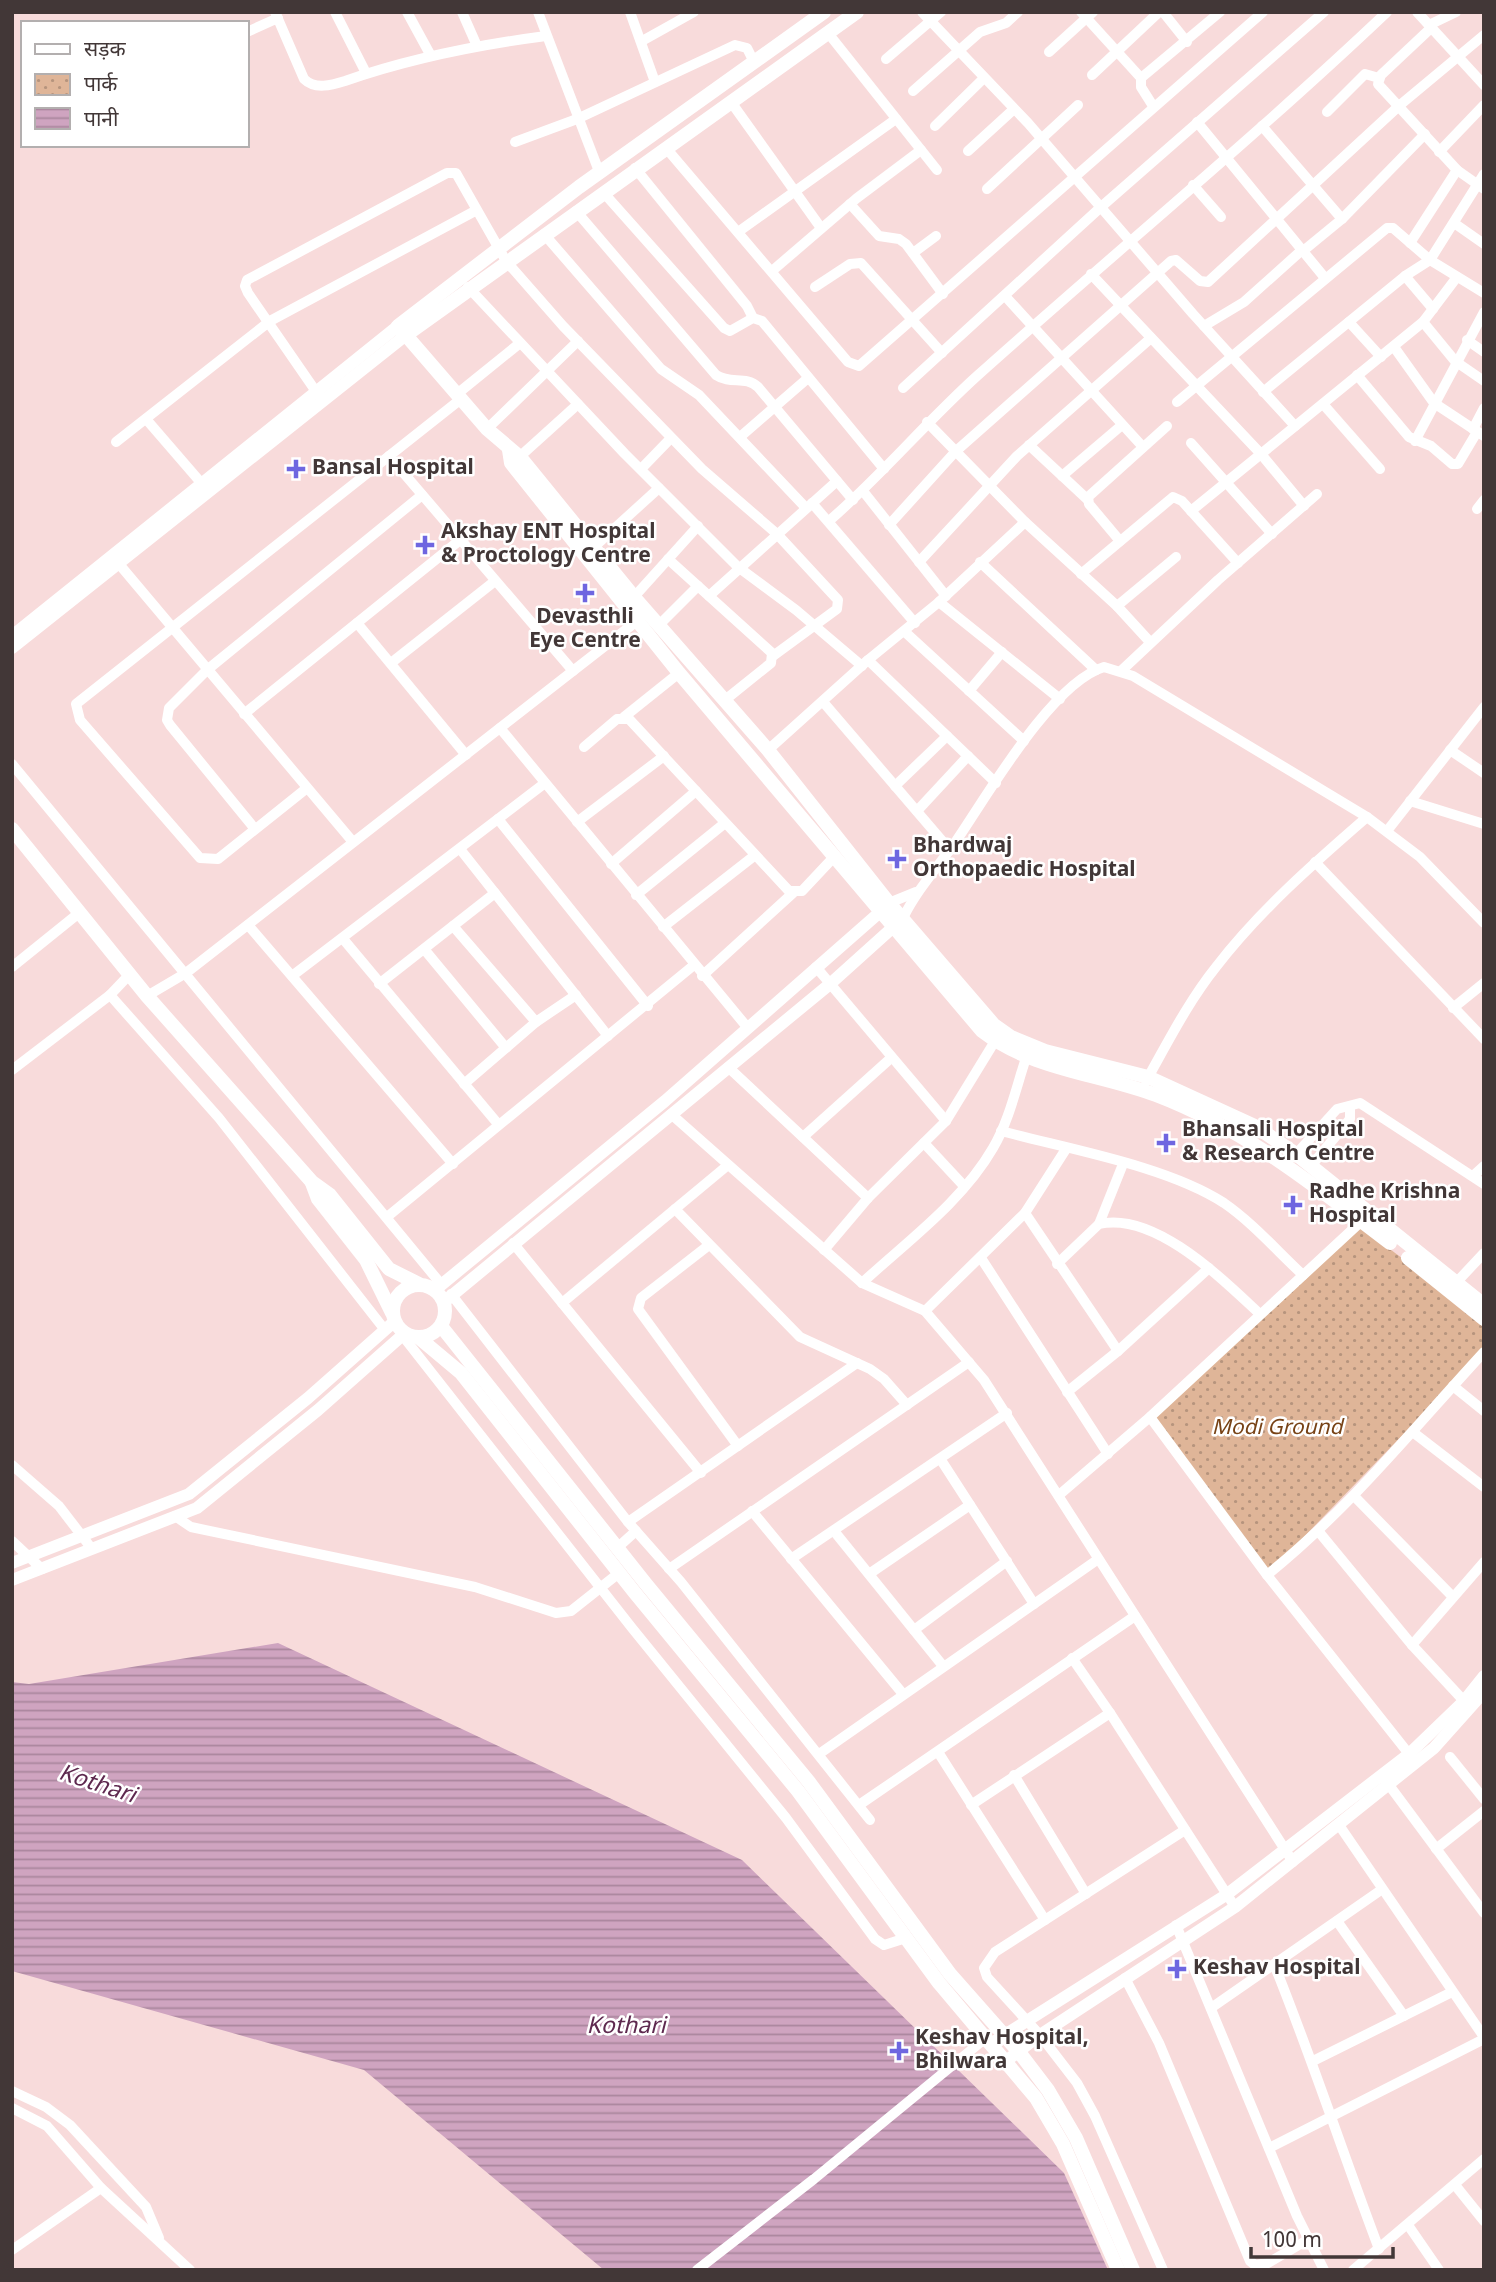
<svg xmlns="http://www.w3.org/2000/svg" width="1496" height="2282" font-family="Georgia,'Noto Sans Devanagari',serif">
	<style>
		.park { fill: url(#park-dots) }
		.water { fill: url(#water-rules) }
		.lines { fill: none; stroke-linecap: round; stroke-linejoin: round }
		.minor { stroke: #fff; stroke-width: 10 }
		.tertiary { stroke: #fff; stroke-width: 12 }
		.secondary { stroke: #fff; stroke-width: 14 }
		.poi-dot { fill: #6e66e0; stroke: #fff; stroke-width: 2.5 }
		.labels { text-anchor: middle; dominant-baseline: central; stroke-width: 5; stroke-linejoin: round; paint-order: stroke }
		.poi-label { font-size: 21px; font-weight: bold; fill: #423737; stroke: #fff; text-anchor: start }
		.park-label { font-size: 21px; font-style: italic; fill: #774215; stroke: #fff }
		.water-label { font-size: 23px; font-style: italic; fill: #5e294f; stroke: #fff }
	</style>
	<defs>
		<pattern id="park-dots" width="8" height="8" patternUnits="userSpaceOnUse" patternTransform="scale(1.75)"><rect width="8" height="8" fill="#dfb598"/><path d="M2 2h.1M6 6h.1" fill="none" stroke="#b6947d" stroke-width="1.8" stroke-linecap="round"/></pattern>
		<pattern id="water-rules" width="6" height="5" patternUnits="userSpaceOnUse" patternTransform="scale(1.75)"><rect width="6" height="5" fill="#cfa4c0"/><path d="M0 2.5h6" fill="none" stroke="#aa869d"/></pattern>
	</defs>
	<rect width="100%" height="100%" fill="#f8dbdb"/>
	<!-- park -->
	<path class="park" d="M 1358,1225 L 1484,1320 L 1484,1351 L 1267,1575 L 1150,1417 Z"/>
	<!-- water -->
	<path class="water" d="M 278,1643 L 742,1860 L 1064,2173 L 1108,2270 L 604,2270 L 364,2070 L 12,1971 L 12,1682 L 29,1684 Z"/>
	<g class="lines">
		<!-- minor -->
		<g class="minor">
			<path d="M 275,12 L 304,79 C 315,90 332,85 345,81 C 411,58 477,45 546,36"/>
			<path d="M 335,12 L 366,73"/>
			<path d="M 407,12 L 431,56"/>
			<path d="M 462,12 L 477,46"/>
			<path d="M 538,12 L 600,174"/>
			<path d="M 630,12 L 655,82"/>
			<path d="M 922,12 L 1028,123 L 1193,314 L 1295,426"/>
			<path d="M 1081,12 L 1141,78"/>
			<path d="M 1163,12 L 1187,42"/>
			<path d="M 1417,12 L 1484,85"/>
			<path d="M 1429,25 L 1456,12"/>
			<path d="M 1431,28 L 1381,75 L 1378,84 L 1457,170 L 1484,189"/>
			<path d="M 247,32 L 278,18"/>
			<path d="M 828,33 L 937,170"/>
			<path d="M 642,41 L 694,12"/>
			<path d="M 1049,52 L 1093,12"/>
			<path d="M 886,59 L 941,12"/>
			<path d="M 1092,75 L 1159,12"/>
			<path d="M 913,91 L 980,32 L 1006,23 L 1018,12"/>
			<path d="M 731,102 L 821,228"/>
			<path d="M 1153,106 L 1141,87 L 1141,78 L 1220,12"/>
			<path d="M 1327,112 L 1365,74 L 1379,78"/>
			<path d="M 1197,122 L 1325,278"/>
			<path d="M 935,126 L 984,78"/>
			<path d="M 1262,126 L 1342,219"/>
			<path d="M 515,142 L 577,119 L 735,45 L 747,48 L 754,62"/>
			<path d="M 666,148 L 848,362 L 859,366 L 1263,12"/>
			<path d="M 968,151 L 1014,109"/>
			<path d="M 1439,152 L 1484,105"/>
			<path d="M 635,168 L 747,306 L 753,318"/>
			<path d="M 1193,185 L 1221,217"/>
			<path d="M 987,189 L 1078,105"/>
			<path d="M 603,192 L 724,328 L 730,331 L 753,318 L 762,321 L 884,469"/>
			<path d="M 850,204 L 879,236 L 899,239 L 906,244 L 943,294"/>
			<path d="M 576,211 L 716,375 C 731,385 745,375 758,387 L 853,500"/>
			<path d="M 1454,223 L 1484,244"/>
			<path d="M 738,232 L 896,119"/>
			<path d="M 544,234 L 661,369 L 699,395 L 806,508"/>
			<path d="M 1410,243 L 1457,170"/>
			<path d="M 1303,251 L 1342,219 L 1425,134"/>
			<path d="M 913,253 L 936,236"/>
			<path d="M 772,271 L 857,198 L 921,150"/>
			<path d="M 1091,274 L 1261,454 L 1304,506"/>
			<path d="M 1405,276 L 1433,309"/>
			<path d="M 468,287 L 625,454 L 738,567 L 796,610 L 862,666"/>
			<path d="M 815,287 L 850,264 L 861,263 L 942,353"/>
			<path d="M 1005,296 L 1143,447"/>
			<path d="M 1349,322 L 1381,357"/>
			<path d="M 1423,322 L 1455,361 L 1484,381"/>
			<path d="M 1204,326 L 1244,302 L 1302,250"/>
			<path d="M 1467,340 L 1484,352"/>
			<path d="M 1394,347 L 1434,403 L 1484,436"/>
			<path d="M 1357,375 L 1409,437 L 1431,446 L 1452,464 L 1458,464 L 1477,432"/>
			<path d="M 903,388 L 1101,207 L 1324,12"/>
			<path d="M 1263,392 L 1405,276 L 1430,260 L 1484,174"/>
			<path d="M 317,393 L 248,293 L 245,286 L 247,280 L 447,173 L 456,173 L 506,261 L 563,326 L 702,469 L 777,534 L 838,600 L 837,609 L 773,656"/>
			<path d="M 457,394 L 520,343"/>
			<path d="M 1177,402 L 1387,228 L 1393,228 L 1430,260 L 1484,293"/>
			<path d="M 1323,404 L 1380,469"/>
			<path d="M 146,419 L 203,485"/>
			<path d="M 927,422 L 1025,522"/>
			<path d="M 487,429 L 578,341"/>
			<path d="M 1473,429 L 1484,408"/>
			<path d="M 740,437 L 808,378"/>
			<path d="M 1415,441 L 1484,312"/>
			<path d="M 116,442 L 270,321 L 475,211"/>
			<path d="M 1191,443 L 1272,534"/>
			<path d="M 1029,445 L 1087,499"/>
			<path d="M 389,456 L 573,671"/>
			<path d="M 516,460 L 578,404"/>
			<path d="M 641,469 L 671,438"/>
			<path d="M 1062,476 L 1122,425"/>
			<path d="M 863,491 L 946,596"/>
			<path d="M 812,503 L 915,623"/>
			<path d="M 1477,509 L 1484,500"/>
			<path d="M 1191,511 L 1423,322 L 1457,277"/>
			<path d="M 829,521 C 881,476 925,423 977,376 C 1113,254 1254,138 1387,12"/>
			<path d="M 889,525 L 955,452 L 1171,261 L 1176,260 L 1200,281 L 1208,282 L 1400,105 L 1484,35"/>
			<path d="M 1120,541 L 1089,504 L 1088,497 L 1167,426"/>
			<path d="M 594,547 L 659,488"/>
			<path d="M 668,559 L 772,653 L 771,663 L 725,700"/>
			<path d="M 919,562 L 1017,456 L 1151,338"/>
			<path d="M 980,562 L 1096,670"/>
			<path d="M 119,564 L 353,842"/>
			<path d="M 1081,574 L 1173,497 L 1182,501 L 1238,563"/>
			<path d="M 709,596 L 837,481"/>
			<path d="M 634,597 L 698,526"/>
			<path d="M 939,602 L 1060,699"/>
			<path d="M 1117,606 L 1176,557"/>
			<path d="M 357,623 L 466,755"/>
			<path d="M 659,625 L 698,586"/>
			<path d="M 905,632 L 1024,741"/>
			<path d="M 868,660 L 996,783"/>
			<path d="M 391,663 L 495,581"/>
			<path d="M 1121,671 L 1218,580 L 1317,494"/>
			<path d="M 969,691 L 1002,652"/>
			<path d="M 824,703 L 950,850"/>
			<path d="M 244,714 L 460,540"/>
			<path d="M 624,717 L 679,673"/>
			<path d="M 500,728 L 747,1027"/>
			<path d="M 584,747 L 617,719 L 629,719 L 789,891 L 802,891 L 833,858"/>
			<path d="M 768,750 L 868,660 L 939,602 L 1025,522 L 1117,606 L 1150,642"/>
			<path d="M 1450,750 L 1484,773"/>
			<path d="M 12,764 L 441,1284"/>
			<path d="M 895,786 L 947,736"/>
			<path d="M 307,788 L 218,859 L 200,858 L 80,720 L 76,704 L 461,399"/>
			<path d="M 1410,801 L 1484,824"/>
			<path d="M 917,811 L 968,756"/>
			<path d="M 498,819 L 648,1006"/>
			<path d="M 577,822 L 664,756"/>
			<path d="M 255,829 L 170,725 L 167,720 L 169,708 L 207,670 L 422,495"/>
			<path d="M 1387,831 L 1484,707"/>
			<path d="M 460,849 L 608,1036"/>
			<path d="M 1315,862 L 1484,1039"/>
			<path d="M 611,864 L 696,791"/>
			<path d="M 636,895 L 725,823"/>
			<path d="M 889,903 L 916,892"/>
			<path d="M 903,918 C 917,890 936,869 954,844 C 986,798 1051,683 1104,667 L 1133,676 L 1367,817 L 1420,857 L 1484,923"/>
			<path d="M 248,925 L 453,1164"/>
			<path d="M 453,926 L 536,1022"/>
			<path d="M 663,927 L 754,856"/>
			<path d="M 344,940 L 498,1124"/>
			<path d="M 424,949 L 506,1048"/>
			<path d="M 12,967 L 79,913"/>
			<path d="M 816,967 L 946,1121"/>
			<path d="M 292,976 L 545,783"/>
			<path d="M 702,976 L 793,893"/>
			<path d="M 379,984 L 495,893"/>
			<path d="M 110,995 L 219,1118 L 385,1330"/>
			<path d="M 147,996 L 186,973 L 637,621"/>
			<path d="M 1453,1008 L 1484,983"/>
			<path d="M 728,1067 L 868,1198"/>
			<path d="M 12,1070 L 110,995 L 130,974"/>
			<path d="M 1146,1081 C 1168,1042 1188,1002 1216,967 C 1259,911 1314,863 1367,817"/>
			<path d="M 464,1084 L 536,1022 L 576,995"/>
			<path d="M 671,1114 L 862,1283 L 925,1311 L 984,1380 L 1293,1862"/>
			<path d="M 1001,1131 C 1068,1149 1167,1166 1224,1203 C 1253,1223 1277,1251 1303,1275"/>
			<path d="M 803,1137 L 891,1058"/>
			<path d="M 924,1143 L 964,1186"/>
			<path d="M 1296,1154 L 1337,1109 L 1360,1103 L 1484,1184"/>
			<path d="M 1311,1166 L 1350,1119 L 1350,1107"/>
			<path d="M 1473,1176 L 1484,1166"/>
			<path d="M 675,1209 L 800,1337 L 870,1369 L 884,1379 L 907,1405"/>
			<path d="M 1025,1213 L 1118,1351"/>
			<path d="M 387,1217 L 694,965"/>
			<path d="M 1099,1224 L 1123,1164"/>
			<path d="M 513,1243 L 701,1473"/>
			<path d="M 709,1245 L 641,1298 L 638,1309 L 738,1446"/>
			<path d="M 824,1250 L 868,1198 L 946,1121 L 995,1041"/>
			<path d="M 981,1258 L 1108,1454"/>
			<path d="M 1057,1264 L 1099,1224 C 1155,1211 1223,1280 1260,1314"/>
			<path d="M 862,1283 C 906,1242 962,1202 993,1148 C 1009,1121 1016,1088 1026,1058"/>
			<path d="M 1453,1286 L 1484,1253"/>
			<path d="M 451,1294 L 628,1522 L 681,1582 L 870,1820"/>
			<path d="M 562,1303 L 728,1165"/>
			<path d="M 925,1311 L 1025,1213 L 1066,1149"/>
			<path d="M 402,1335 L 632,1628 L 786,1818 L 875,1939 L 884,1945 L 906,1938"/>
			<path d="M 1453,1386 L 1484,1411"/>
			<path d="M 1067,1392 L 1118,1351 L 1209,1268"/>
			<path d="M 1150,1417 L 1267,1575 L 1409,1754"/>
			<path d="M 1414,1433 L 1484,1487"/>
			<path d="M 941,1460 L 1034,1604"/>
			<path d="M 12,1465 L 59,1506 L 92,1549"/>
			<path d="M 1059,1495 L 1150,1417 L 1366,1217"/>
			<path d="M 1354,1496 L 1453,1597"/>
			<path d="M 752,1511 L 903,1694"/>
			<path d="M 175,1516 L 191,1527 L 475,1587 L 556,1613 L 571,1611 L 619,1573"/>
			<path d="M 628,1522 L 857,1363"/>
			<path d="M 834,1531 L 943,1666"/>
			<path d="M 1319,1532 L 1412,1645 L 1464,1701"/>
			<path d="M 12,1541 L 42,1569"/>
			<path d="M 617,1548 L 636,1531"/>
			<path d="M 791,1559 L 1007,1413"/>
			<path d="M 669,1569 L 969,1362"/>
			<path d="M 869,1574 L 970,1505"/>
			<path d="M 1267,1575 C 1349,1509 1413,1429 1484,1352"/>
			<path d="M 914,1630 L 1007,1561"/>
			<path d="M 1412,1645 L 1484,1562"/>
			<path d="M 1072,1658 L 1110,1713 L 1235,1907"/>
			<path d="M 938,1752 L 1045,1920"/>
			<path d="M 819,1754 L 1097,1560"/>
			<path d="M 1450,1757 L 1484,1799"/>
			<path d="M 1014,1775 L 1086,1894"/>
			<path d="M 1386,1781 L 1484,1913"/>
			<path d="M 859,1805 L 1135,1616"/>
			<path d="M 971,1805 L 1110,1713"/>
			<path d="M 1339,1825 L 1484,2037"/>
			<path d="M 1436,1849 L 1484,1811"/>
			<path d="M 1337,1921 L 1404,2016"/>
			<path d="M 1176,1925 L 1297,2216 L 1324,2270"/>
			<path d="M 1274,1964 C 1312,2058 1343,2154 1379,2249"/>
			<path d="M 1125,1978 L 1159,2043 L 1250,2261 L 1255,2265 L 1268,2263 L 1309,2239"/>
			<path d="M 1211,2008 L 1381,1890"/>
			<path d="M 1313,2061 L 1452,1992"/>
			<path d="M 12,2091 L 46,2107 L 70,2125 L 146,2207 L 159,2238"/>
			<path d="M 12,2108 L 47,2126 L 101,2188 L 190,2270"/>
			<path d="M 1269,2148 L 1484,2039"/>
			<path d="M 1455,2185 L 1484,2221"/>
			<path d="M 1408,2225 L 1439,2270"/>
			<path d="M 12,2250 L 101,2188"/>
			<path d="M 697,2270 L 814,2179 L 987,2037"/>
			<path d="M 1163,2270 L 1095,2116 L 1077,2083 L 1040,2035 L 987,1977 L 984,1968 L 995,1952 L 1185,1830"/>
			<path d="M 1353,2270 L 1484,2159"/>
		</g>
		<!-- tertiary -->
		<g class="tertiary">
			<path d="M 12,636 L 398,326"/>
			<path d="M 12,648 L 406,335"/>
			<path d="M 435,1290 L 665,1101 L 888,905"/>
			<path d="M 444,1302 L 830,984 L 900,921"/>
			<path d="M 12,1563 L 189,1494 L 308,1398 L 395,1321"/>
			<path d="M 12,1580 L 197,1508 L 318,1410 L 405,1333"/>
			<path d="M 992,2043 L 1226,1895 L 1409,1754 L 1464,1701 L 1484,1676"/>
			<path d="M 1006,2061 L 1040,2035 L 1235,1907 L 1434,1748 L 1484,1692"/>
		</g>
		<!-- secondary -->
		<g class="secondary">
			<path d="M 824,12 L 579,187 L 398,326 L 487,429 L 520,457 L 634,597 L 768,750 L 889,903 L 994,1025 L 1011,1037 L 1045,1051 L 1148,1077 L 1255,1126 L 1296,1154 L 1484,1305"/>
			<path d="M 406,335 L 857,12"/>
			<path d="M 509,450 L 511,463 L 679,673 L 982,1031 C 1033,1070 1097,1073 1156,1095 C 1245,1129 1315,1186 1390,1243"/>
			<path d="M 12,829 L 147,996 L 312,1182 L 330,1195 L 389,1269 L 419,1284"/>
			<path d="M 312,1183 L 318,1199 L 366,1260 L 392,1313"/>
			<path d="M 1408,1258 L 1484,1319"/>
			<circle cx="419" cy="1311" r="26"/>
			<path d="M 441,1326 L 646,1584 L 809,1782 L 950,1974 L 1019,2052 L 1048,2090 L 1076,2138 L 1133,2270"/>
			<path d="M 418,1337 L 461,1373 L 635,1593 L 798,1791 L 939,1983 L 1036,2098 L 1063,2144 L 1118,2270"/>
		</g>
	</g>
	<!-- markers -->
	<g class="poi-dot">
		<path d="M292.5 458.5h7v7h7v7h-7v7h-7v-7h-7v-7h7z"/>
		<path d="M421.5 534.5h7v7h7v7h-7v7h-7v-7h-7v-7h7z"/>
		<path d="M581.5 582.5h7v7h7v7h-7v7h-7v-7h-7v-7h7z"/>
		<path d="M893.5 848.5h7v7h7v7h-7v7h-7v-7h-7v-7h7z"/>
		<path d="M1162.5 1132.5h7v7h7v7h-7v7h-7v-7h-7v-7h7z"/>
		<path d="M1289.5 1194.5h7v7h7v7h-7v7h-7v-7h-7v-7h7z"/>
		<path d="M1173.5 1958.5h7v7h7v7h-7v7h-7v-7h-7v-7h7z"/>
		<path d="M895.5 2040.5h7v7h7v7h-7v7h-7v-7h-7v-7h7z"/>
	</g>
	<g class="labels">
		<!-- poi labels -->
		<g class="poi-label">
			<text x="312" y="469">Bansal Hospital</text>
			<text x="441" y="533">Akshay ENT Hospital<tspan x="441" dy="24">&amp; Proctology Centre</tspan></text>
			<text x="585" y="618" text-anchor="middle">Devasthli<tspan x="585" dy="24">Eye Centre</tspan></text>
			<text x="913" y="847">Bhardwaj<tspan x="913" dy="24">Orthopaedic Hospital</tspan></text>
			<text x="1182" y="1131">Bhansali Hospital<tspan x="1182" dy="24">&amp; Research Centre</tspan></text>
			<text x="1309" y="1193">Radhe Krishna<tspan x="1309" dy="24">Hospital</tspan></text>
			<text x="1193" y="1969">Keshav Hospital</text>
			<text x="915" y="2039">Keshav Hospital,<tspan x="915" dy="24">Bhilwara</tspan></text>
		</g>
		<!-- park labels -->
		<g class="park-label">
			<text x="1277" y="1429">Modi Ground</text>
		</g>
		<!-- water labels -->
		<g class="water-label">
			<text transform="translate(97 1785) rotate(18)">Kothari</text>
			<text x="626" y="2027">Kothari</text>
		</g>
	</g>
	<!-- border -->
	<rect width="1496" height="2282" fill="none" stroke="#423737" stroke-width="28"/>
	<!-- legend -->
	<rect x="21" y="21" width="228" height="126" fill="#ffffff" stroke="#b3afaf" stroke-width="2"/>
	<rect x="35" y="44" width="35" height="10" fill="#ffffff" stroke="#b3afaf" stroke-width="2"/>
	<text x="84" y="56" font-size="21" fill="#423737">सड़क</text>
	<rect x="35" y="74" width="35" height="21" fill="url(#park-dots)" stroke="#b3afaf" stroke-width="2"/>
	<text x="84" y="91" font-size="21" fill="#423737">पार्क</text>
	<rect x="35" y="108" width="35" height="21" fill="url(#water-rules)" stroke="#b3afaf" stroke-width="2"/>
	<text x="84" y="126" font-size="21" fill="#423737">पानी</text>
	<!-- scale -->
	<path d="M1251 2247v10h142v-10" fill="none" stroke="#423737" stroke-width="3.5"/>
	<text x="1262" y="2247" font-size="21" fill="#423737" stroke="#ffffff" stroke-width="5" paint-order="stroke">100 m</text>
</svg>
